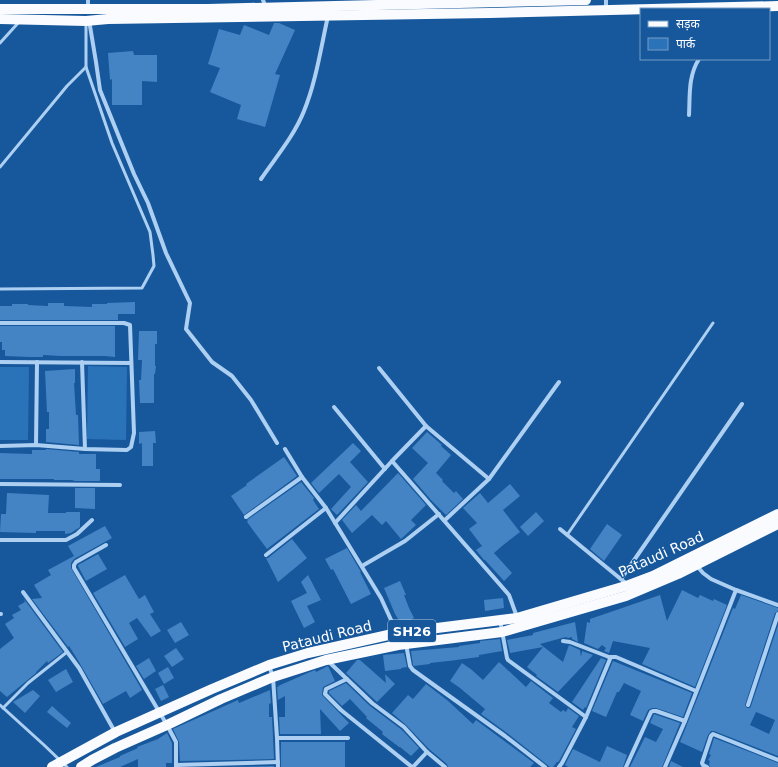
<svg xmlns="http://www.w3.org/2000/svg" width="778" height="767" font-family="'DejaVu Sans','Noto Sans Devanagari',sans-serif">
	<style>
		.green { fill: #2a73b9 }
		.building { fill: #4484c4; fill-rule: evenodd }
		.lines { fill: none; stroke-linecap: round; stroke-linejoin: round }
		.service { stroke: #add0f2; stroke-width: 3 }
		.minor { stroke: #add0f2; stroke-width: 4 }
		.primary { stroke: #f9fbff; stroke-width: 10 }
		.labels { text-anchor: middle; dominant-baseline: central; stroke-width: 3; stroke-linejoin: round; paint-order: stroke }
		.shield { fill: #17589c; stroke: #b9cde1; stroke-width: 1 }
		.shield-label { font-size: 13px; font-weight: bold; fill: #fff }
		.street-label { font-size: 14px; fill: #fff; stroke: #17589c }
	</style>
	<rect width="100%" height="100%" fill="#17589c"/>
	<!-- green -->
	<g class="green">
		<path d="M 88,366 L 127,367 L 126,440 L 87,439 Z"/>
		<path d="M 0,367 L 29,367 L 28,440 L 0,440 Z"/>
	</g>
	<!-- building -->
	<g class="building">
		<path d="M 274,23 L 279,23 L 295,30 L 275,74 L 280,75 L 265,127 L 237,119 L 241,105 L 210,92 L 220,68 L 208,64 L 219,29 L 240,35 L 244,25 L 269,35 Z"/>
		<path d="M 133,51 L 134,55 L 157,55 L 157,82 L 142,81 L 142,105 L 112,105 L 112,79 L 110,80 L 108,53 Z"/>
		<path d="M 135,302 L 135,314 L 118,314 L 118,320 L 0,320 L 0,306 L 12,306 L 12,304 L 28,304 L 28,305 L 48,306 L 48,303 L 64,303 L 64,306 L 92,307 L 92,304 L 107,304 L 107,303 Z"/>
		<path d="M 0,326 L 115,326 L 115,357 L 105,356 L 61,356 L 43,355 L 43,357 L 29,357 L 5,356 L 5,350 L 2,350 L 2,342 L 0,342 Z"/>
		<path d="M 139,331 L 157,331 L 157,344 L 155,344 L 155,366 L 156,366 L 155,374 L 154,374 L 154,403 L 140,403 L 139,380 L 141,380 L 142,360 L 138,360 Z"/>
		<path d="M 75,369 L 75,383 L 74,383 L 76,415 L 78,415 L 79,445 L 46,442 L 46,429 L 49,429 L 49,412 L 47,412 L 45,371 Z"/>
		<path d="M 155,431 L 156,443 L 153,443 L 153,466 L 142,466 L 142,443 L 139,444 L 139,432 Z"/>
		<path d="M 427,432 L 442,445 L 441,446 L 451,455 L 436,473 L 443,480 L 442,481 L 454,493 L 456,491 L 463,499 L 446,515 L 431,500 L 413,479 L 428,463 L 412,448 Z"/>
		<path d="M 353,443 L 361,451 L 350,462 L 368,482 L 337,515 L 331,509 L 351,487 L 339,474 L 319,493 L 311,483 Z"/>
		<path d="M 46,449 L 79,452 L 79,454 L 96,454 L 96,469 L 100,469 L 100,481 L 75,481 L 72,480 L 54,480 L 54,479 L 0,479 L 0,453 L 32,454 L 32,450 L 46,450 Z"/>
		<path d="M 284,457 L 297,476 L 244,515 L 231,496 L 247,485 L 246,484 Z"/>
		<path d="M 398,473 L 426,505 L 411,520 L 416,525 L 401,539 L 386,521 L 382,525 L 372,515 L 352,533 L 342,520 L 356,505 L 361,511 Z"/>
		<path d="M 301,482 L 314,498 L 313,500 L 319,509 L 267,549 L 247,522 L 248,521 L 247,520 Z"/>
		<path d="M 510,484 L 520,496 L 503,510 L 520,532 L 502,546 L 494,553 L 512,573 L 504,581 L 485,560 L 484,560 L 476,550 L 482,546 L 469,529 L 477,523 L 463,508 L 480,493 L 488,503 Z"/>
		<path d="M 75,488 L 95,488 L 95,509 L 75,508 Z"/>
		<path d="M 7,493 L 49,495 L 48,513 L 66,513 L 66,512 L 80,512 L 80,527 L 71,533 L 65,534 L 65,531 L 36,531 L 36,533 L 0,532 L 1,514 L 6,514 Z"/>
		<path d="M 536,512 L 544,521 L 528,536 L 520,527 Z"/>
		<path d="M 607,524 L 622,535 L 604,561 L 590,549 Z"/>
		<path d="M 105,526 L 112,538 L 74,559 L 71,563 L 71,568 L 142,690 L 130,698 L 126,691 L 103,704 L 79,662 L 69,646 L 68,647 L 32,599 L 42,598 L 34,585 L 51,575 L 48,570 L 74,556 L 68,546 Z"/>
		<path d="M 292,539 L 307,558 L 278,582 L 266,558 L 268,558 Z"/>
		<path d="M 347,548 L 361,572 L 360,572 L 371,594 L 351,604 L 333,569 L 331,570 L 325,559 Z"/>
		<path d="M 98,554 L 107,569 L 86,581 L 78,566 L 78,565 Z"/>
		<path d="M 125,575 L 139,599 L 145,595 L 154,612 L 150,614 L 161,631 L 151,637 L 137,618 L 129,623 L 138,639 L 125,647 L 93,593 Z"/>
		<path d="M 308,575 L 321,600 L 307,606 L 315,622 L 304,628 L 291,601 L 307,593 L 301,582 Z"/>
		<path d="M 400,581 L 406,595 L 404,595 L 409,608 L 414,618 L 402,625 L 395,614 L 384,588 Z"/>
		<path d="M 682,590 L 698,598 L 700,595 L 713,601 L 714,599 L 727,605 L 695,687 L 642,664 L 650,648 L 613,641 L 609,653 L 604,651 L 606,648 L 602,645 L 598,649 L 584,643 L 587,622 L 590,623 L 590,619 L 660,595 L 667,621 Z"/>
		<path d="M 741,595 L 778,608 L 778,611 L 775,613 L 745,705 L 747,708 L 750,708 L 751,706 L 778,625 L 778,756 L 714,731 L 711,731 L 708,735 L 702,752 L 680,742 L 688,722 L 733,608 L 735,609 ZM 756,712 L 775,720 L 769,734 L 750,725 Z"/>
		<path d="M 503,598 L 504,608 L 485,611 L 484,600 Z"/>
		<path d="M 24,599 L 63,652 L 48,663 L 47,661 L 36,672 L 36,673 L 7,697 L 0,691 L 0,649 L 14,638 L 5,624 L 14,618 L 12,615 L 21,610 L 18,606 L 25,602 Z"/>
		<path d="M 181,622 L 189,635 L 175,643 L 167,630 Z"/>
		<path d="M 575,622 L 578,642 L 572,639 L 572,637 L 568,638 L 566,637 L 562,638 L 540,644 L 563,662 L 569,645 L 580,650 L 581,657 L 582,651 L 593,655 L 558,692 L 536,676 L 537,675 L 527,667 L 543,647 L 510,653 L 507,640 L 533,635 L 533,633 Z"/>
		<path d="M 500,639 L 502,651 L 479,655 L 479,657 L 456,660 L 457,660 L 430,663 L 430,664 L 414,666 L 413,665 L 411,651 L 459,647 L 459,646 L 480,643 L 480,641 Z"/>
		<path d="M 176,648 L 184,659 L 172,667 L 164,656 Z"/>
		<path d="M 404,653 L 407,667 L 401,668 L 401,669 L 385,671 L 383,655 Z"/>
		<path d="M 149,658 L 156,671 L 144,679 L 136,666 Z"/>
		<path d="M 601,658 L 606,660 L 586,708 L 585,707 L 583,710 L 572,702 Z"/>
		<path d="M 357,660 L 360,660 L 386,683 L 385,674 L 395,684 L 377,702 L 346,673 Z"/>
		<path d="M 613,661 L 692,693 L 683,717 L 656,708 L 652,708 L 648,710 L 643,721 L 630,715 L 641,691 L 624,683 L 619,692 L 617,692 L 606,717 L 592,711 Z"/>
		<path d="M 499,662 L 526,687 L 531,681 L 553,698 L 549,703 L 561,712 L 563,710 L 566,712 L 568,708 L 579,716 L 572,727 L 576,729 L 559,761 L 558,762 L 557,762 L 553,767 L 550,767 L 507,733 L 481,714 L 485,709 L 460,688 L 450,681 L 462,663 L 472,670 L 483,680 Z"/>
		<path d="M 328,666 L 335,681 L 323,687 L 322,695 L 349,723 L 340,731 L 320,709 L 321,734 L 280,734 L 279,717 L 285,717 L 285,696 L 278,700 L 277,687 L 279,687 L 278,686 L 310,672 L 315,670 L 316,672 Z"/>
		<path d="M 168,667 L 174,678 L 164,684 L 158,673 Z"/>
		<path d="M 66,669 L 73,682 L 56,692 L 48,680 Z"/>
		<path d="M 346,683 L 370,706 L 402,730 L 419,748 L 411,756 L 400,747 L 399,747 L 382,734 L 383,732 L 366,718 L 367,717 L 350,699 L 342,706 L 329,693 L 329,691 Z"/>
		<path d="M 426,684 L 447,700 L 473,724 L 476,720 L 534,763 L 530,767 L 448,767 L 447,764 L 429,749 L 406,725 L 392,713 L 408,695 L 413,699 Z"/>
		<path d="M 163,685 L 169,697 L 161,701 L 155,689 Z"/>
		<path d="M 33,690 L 40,696 L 25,713 L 13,702 Z"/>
		<path d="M 270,690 L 271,703 L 269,704 L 269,717 L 272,717 L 274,759 L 180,761 L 179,742 L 173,729 L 238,700 L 239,703 Z"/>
		<path d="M 52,706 L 71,723 L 67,728 L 47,712 Z"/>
		<path d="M 654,714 L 680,723 L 662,767 L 630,767 L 645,737 L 656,742 L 663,729 L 650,723 Z"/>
		<path d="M 167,733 L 172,743 L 172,763 L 166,763 L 166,767 L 138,767 L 138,759 L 120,767 L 96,767 L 120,757 L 120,756 L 138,748 L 137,747 L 158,739 Z"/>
		<path d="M 714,738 L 778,763 L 778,767 L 710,767 L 709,764 L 710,761 L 708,760 L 711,755 L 709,754 Z"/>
		<rect x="281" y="742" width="64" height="25"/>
		<path d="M 607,746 L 627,755 L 623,767 L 568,767 L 565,765 L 573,749 L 600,762 Z"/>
		<path d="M 671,761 L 683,767 L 669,767 Z"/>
		<path d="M 274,766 L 274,767 L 227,767 Z"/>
	</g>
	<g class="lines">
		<!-- service -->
		<g class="service">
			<path d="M 0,43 L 19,22"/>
			<path d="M 0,167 L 67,86 L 86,67"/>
			<path d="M 0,289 L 142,288 L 154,266 L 153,255 L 150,232 L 112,143 L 86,67 L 86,23"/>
			<path d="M 567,535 L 713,323"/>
			<path d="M 0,705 L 44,745 L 67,767"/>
			<path d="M 3,708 L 28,683 L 67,652"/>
		</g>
		<!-- minor -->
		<g class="minor">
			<path d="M 88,0 L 88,10"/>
			<path d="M 263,0 L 266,8"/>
			<path d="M 606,10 L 606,0"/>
			<path d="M 89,20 L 96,62 L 100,90 L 134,174 L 148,203 L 166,253 L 190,303 L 186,329 L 212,362 L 232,376 L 251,400 L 277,443"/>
			<path d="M 689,115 C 690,96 688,76 699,59"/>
			<path d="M 261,179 C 276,157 294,136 304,111 C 316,82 321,47 328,16"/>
			<path d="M 0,323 L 124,323 L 130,325 L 134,433 L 131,447 L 127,450 L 85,449 L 36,445 L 0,446"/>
			<path d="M 0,362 L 131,363"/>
			<path d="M 82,362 L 85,449"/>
			<path d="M 379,368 L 426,426 L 489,479"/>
			<path d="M 334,407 L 385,469"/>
			<path d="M 36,445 L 37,362"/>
			<path d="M 285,449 L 302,477 L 326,508 L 381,598 L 397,633 L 398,645"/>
			<path d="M 392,461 L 509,595 L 517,617"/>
			<path d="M 0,484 L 120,485"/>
			<path d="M 246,517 L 302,477"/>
			<path d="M 445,520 L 489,479 L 559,382"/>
			<path d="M 335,523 L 392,461 L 426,426"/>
			<path d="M 560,529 L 628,585"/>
			<path d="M 0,540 L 66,540 L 77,534 L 92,520"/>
			<path d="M 106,545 L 76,562 L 74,565 L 74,568 L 167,725 L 176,742 L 176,767"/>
			<path d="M 266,555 L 326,508"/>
			<path d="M 362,566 L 405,541 L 439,514"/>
			<path d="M 697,566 L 703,573 L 711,579 L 736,590 L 778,605"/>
			<path d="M 621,579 L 742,404"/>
			<path d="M 23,592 L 79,668 L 115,732"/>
			<path d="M 0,614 L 1,614"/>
			<path d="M 500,620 L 507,658 L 508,660 L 586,717"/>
			<path d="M 406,644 L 410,666 L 413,670 L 505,736 L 545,767"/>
			<path d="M 610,657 L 616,657 L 696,691"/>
			<path d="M 328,661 L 372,703 L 404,727 L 427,752 L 445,767"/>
			<path d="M 269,666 L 273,677 L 277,738 L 278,767"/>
			<path d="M 347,679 L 326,689 L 325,694 L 341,710 L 412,767"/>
			<path d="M 748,705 L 778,614"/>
			<path d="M 277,738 L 348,738"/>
			<path d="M 176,765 L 278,762"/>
			<path d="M 413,767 L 427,752"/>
			<path d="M 559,767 L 562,763 L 586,717 L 610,659 L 609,657 L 570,642 L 563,641"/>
			<path d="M 626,767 L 651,712 L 653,711 L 656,711 L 685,721"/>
			<path d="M 665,767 L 685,721 L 736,590"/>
			<path d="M 707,767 L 703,765 L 702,763 L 711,736 L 713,734 L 778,760"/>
		</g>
		<!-- primary -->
		<g class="primary">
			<path d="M 0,9 L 208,9 L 586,0"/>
			<path d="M 0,19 L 86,21 L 108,19 L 489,13 L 778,6"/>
			<path d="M 52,767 L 116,732 L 212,689 L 269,665 L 308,653 L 397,633 L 517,618 L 629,585 L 653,576 L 778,514"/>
			<path d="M 81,767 L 92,760 L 115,748 L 167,725 L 221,699 L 273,677 L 326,660 L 398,645 L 502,632 L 626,596 L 678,574 L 778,524"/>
		</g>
	</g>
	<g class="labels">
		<!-- shield labels -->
		<rect class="shield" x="388" y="620" width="48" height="22" rx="3"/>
		<g class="shield-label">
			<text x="412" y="631">SH26</text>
		</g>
		<!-- street labels -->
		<g class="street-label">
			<text transform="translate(661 554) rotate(-24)">Pataudi Road</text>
			<text transform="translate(327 636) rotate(-14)">Pataudi Road</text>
		</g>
	</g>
	<!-- legend -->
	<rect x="640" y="8" width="130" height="52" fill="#17589c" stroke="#749bc4"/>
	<rect x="648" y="21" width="20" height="6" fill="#f9fbff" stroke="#749bc4"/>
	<text x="676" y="28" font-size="12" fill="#ffffff">सड़क</text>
	<rect x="648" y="38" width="20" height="12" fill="#2a73b9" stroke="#749bc4"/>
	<text x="676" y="48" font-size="12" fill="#ffffff">पार्क</text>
</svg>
